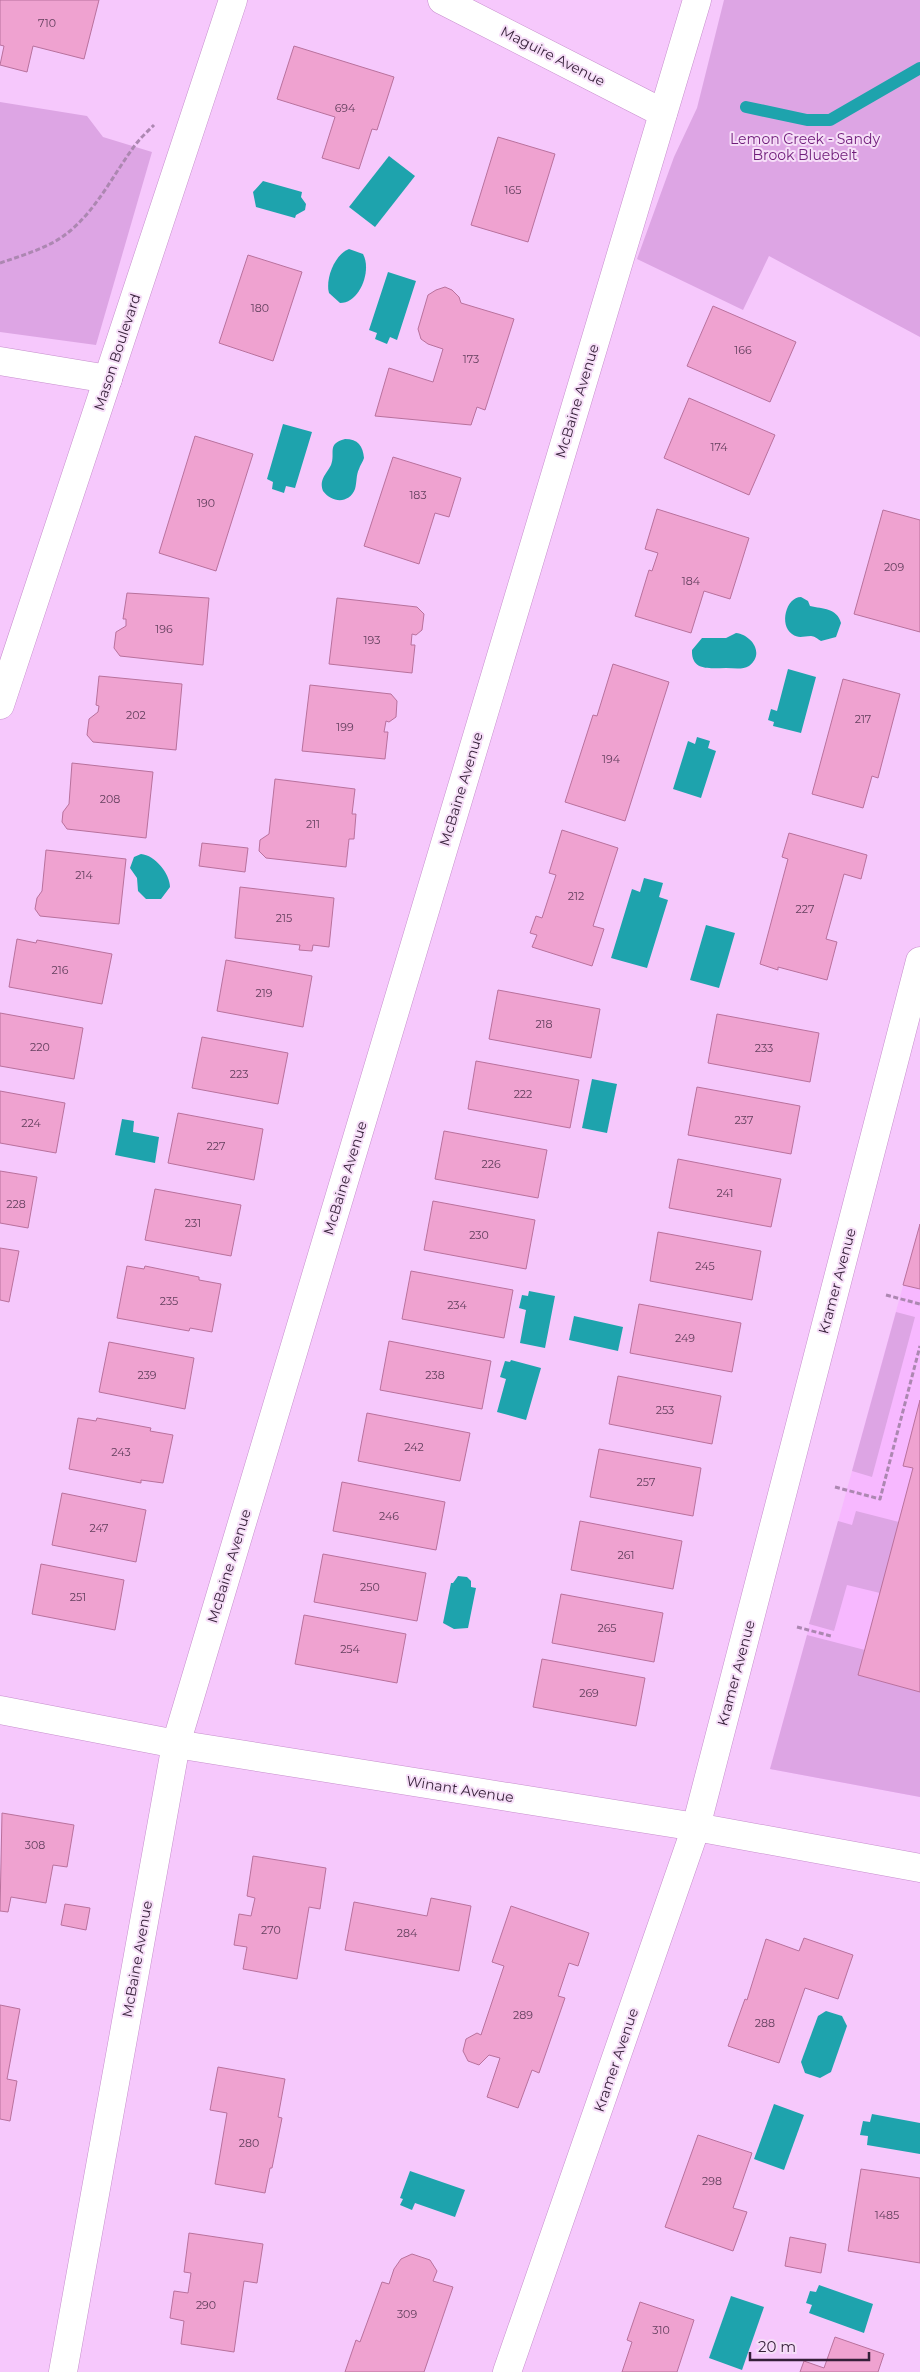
<svg xmlns="http://www.w3.org/2000/svg" width="920" height="2372" font-family="Montserrat,sans-serif">
	<style>
		.built { fill: #f7b8ff }
		.green { fill: #dda5e4 }
		.water { fill: #1ea3ad }
		.lines { fill: none; stroke-linecap: round; stroke-linejoin: round }
		.stream { stroke: #1ea3ad; stroke-width: 12 }
		.building { fill: #efa2d0; stroke: #b9719d }
		.minor-casing { stroke: #c68ecc; stroke-width: 29 }
		.path { stroke: #ac87b1; stroke-width: 3; stroke-dasharray: 5 2.5; stroke-linecap: butt }
		.minor { stroke: #fff; stroke-width: 28 }
		.labels { text-anchor: middle; dominant-baseline: central; stroke-width: 4; stroke-linejoin: round; paint-order: stroke }
		.number-label { font-size: 11px; fill: #64405e }
		.street-label { font-size: 14px; fill: #351f38; stroke: #f6def8 }
		.park-label { font-size: 14px; fill: #6f1c7a; stroke: #f6def8 }
	</style>
	<rect width="100%" height="100%" fill="#f6c8fc"/>
	<!-- built -->
	<path class="built" d="M 920,1224 L 920,1797 L 770,1769 Z"/>
	<!-- green -->
	<g class="green">
		<path d="M 724,0 L 920,0 L 920,337 L 769,256 L 743,310 L 637,259 L 674,157 L 697,108 Z"/>
		<path d="M 0,102 L 87,116 L 103,137 L 152,152 L 96,345 L 0,332 Z"/>
		<path d="M 896,1312 L 915,1317 L 872,1477 L 852,1471 Z"/>
		<path d="M 856,1511 L 899,1522 L 880,1593 L 847,1585 L 834,1631 L 809,1624 L 838,1521 L 852,1525 Z"/>
		<path d="M 807,1635 L 865,1650 L 858,1675 L 920,1692 L 920,1797 L 770,1769 Z"/>
	</g>
	<!-- water -->
	<g class="water">
		<path d="M 389,156 L 415,176 L 375,227 L 349,207 Z"/>
		<path d="M 263,181 L 302,192 L 301,197 L 306,204 L 305,210 L 296,215 L 295,218 L 256,207 L 253,192 Z"/>
		<path d="M 349,249 L 363,254 C 372,270 360,303 340,303 L 329,293 C 325,279 335,254 349,249 Z"/>
		<path d="M 388,272 L 416,281 L 397,340 L 390,337 L 387,344 L 375,339 L 377,333 L 369,330 Z"/>
		<path d="M 283,424 L 312,432 L 295,488 L 286,486 L 284,493 L 272,489 L 273,482 L 267,479 Z"/>
		<path d="M 345,439 C 358,439 363,446 364,458 C 363,462 360,465 359,469 C 356,475 357,482 355,489 C 349,504 332,503 323,491 C 319,479 326,475 331,465 C 336,453 326,444 345,439 Z"/>
		<path d="M 801,597 L 808,601 L 810,606 C 823,609 837,608 841,623 L 836,637 L 821,641 C 818,639 814,636 811,636 C 803,636 799,639 792,634 C 779,625 786,597 801,597 Z"/>
		<path d="M 736,633 C 752,635 765,654 749,666 C 742,670 734,668 726,668 C 711,668 691,672 692,650 L 702,638 L 726,638 Z"/>
		<path d="M 788,669 L 816,677 L 801,733 L 773,726 L 774,722 L 768,720 L 771,709 L 777,711 Z"/>
		<path d="M 697,737 L 710,741 L 708,748 L 716,751 L 701,798 L 673,789 L 688,741 L 695,744 Z"/>
		<path d="M 141,854 C 155,855 170,874 170,887 L 161,899 L 146,899 L 138,891 L 137,878 L 130,868 L 134,857 Z"/>
		<path d="M 644,878 L 663,883 L 659,897 L 668,900 L 647,968 L 611,958 L 632,889 L 640,892 Z"/>
		<path d="M 706,925 L 735,933 L 719,988 L 690,980 Z"/>
		<path d="M 592,1079 L 617,1084 L 607,1133 L 582,1128 Z"/>
		<path d="M 122,1119 L 134,1121 L 133,1132 L 159,1137 L 155,1163 L 115,1155 Z"/>
		<path d="M 529,1291 L 555,1296 L 545,1348 L 520,1343 L 526,1310 L 519,1308 L 522,1295 L 528,1296 Z"/>
		<path d="M 574,1316 L 623,1327 L 618,1351 L 569,1340 Z"/>
		<path d="M 511,1360 L 541,1368 L 526,1420 L 497,1412 L 506,1379 L 500,1377 L 505,1361 L 510,1362 Z"/>
		<path d="M 458,1576 L 467,1577 L 471,1581 L 471,1587 L 476,1588 L 468,1628 L 454,1629 L 443,1623 L 451,1583 L 453,1583 Z"/>
		<path d="M 826,2011 L 842,2016 L 847,2026 L 831,2072 L 820,2078 L 805,2073 L 801,2062 L 818,2016 Z"/>
		<path d="M 774,2104 L 804,2115 L 784,2170 L 754,2159 Z"/>
		<path d="M 872,2114 L 920,2123 L 920,2154 L 867,2145 L 868,2136 L 860,2135 L 863,2121 L 870,2122 Z"/>
		<path d="M 410,2171 L 465,2190 L 455,2217 L 415,2203 L 412,2210 L 400,2205 L 403,2199 L 400,2198 Z"/>
		<path d="M 819,2285 L 873,2304 L 864,2333 L 809,2313 L 812,2305 L 806,2303 L 810,2291 L 816,2292 Z"/>
		<path d="M 731,2296 L 764,2307 L 742,2370 L 709,2358 Z"/>
	</g>
	<g class="lines">
		<!-- stream -->
		<path class="stream" d="M 746,107 L 807,120 L 830,120 L 920,68"/>
	</g>
	<!-- building -->
	<g class="building">
		<path d="M 0,0 L 99,0 L 84,59 L 33,46 L 27,72 L 0,65 L 4,46 L 0,45 Z"/>
		<path d="M 294,46 L 394,77 L 377,130 L 372,129 L 359,169 L 322,158 L 335,117 L 277,99 Z"/>
		<path d="M 498,137 L 555,154 L 528,242 L 471,225 Z"/>
		<path d="M 248,255 L 302,272 L 273,361 L 219,343 Z"/>
		<path d="M 445,287 L 452,290 L 459,297 L 461,303 L 514,319 L 485,410 L 477,407 L 471,425 L 375,416 L 389,368 L 433,382 L 443,349 L 428,344 L 421,339 L 418,329 L 428,295 L 436,290 Z"/>
		<path d="M 713,306 L 796,342 L 770,402 L 687,366 Z"/>
		<path d="M 689,398 L 775,435 L 749,495 L 664,458 Z"/>
		<path d="M 195,436 L 253,454 L 216,571 L 159,553 Z"/>
		<path d="M 393,457 L 461,478 L 449,517 L 435,513 L 419,564 L 364,546 Z"/>
		<path d="M 657,509 L 749,538 L 730,599 L 704,591 L 691,633 L 635,616 L 649,570 L 652,571 L 658,553 L 645,549 Z"/>
		<path d="M 883,510 L 920,520 L 920,632 L 854,614 Z"/>
		<path d="M 127,593 L 209,598 L 203,665 L 120,656 L 114,648 L 116,632 L 126,626 L 126,619 L 123,619 Z"/>
		<path d="M 337,598 L 417,607 L 424,614 L 422,630 L 416,635 L 412,634 L 411,645 L 415,645 L 412,673 L 329,664 Z"/>
		<path d="M 613,664 L 669,682 L 625,821 L 565,802 L 593,715 L 597,716 Z"/>
		<path d="M 99,676 L 182,684 L 176,750 L 93,742 L 87,735 L 89,719 L 98,712 L 99,706 L 96,705 Z"/>
		<path d="M 843,679 L 900,694 L 878,778 L 872,776 L 863,808 L 812,794 Z"/>
		<path d="M 310,685 L 391,694 L 397,701 L 396,717 L 389,722 L 386,721 L 384,732 L 388,732 L 385,759 L 302,751 Z"/>
		<path d="M 72,763 L 153,772 L 146,838 L 67,829 L 62,822 L 63,812 L 69,804 Z"/>
		<path d="M 275,779 L 355,789 L 352,814 L 356,814 L 354,839 L 349,839 L 346,867 L 266,858 L 259,851 L 260,840 L 269,834 Z"/>
		<path d="M 562,830 L 618,848 L 593,926 L 604,929 L 592,966 L 532,947 L 537,935 L 530,933 L 536,916 L 542,918 L 556,875 L 549,873 Z"/>
		<path d="M 789,833 L 867,855 L 861,879 L 844,874 L 826,939 L 837,942 L 827,980 L 778,967 L 778,970 L 760,964 L 788,859 L 782,857 Z"/>
		<path d="M 202,843 L 248,848 L 245,872 L 199,866 Z"/>
		<path d="M 46,850 L 126,859 L 119,924 L 40,916 L 35,909 L 37,898 L 42,891 Z"/>
		<path d="M 240,887 L 334,898 L 329,947 L 313,945 L 312,951 L 299,950 L 300,945 L 235,938 Z"/>
		<path d="M 17,939 L 36,943 L 37,940 L 112,954 L 102,1004 L 9,987 Z"/>
		<path d="M 226,960 L 312,976 L 303,1027 L 217,1011 Z"/>
		<path d="M 498,990 L 600,1009 L 591,1058 L 489,1039 Z"/>
		<path d="M 0,1013 L 83,1028 L 74,1079 L 0,1066 Z"/>
		<path d="M 717,1014 L 819,1033 L 810,1082 L 708,1063 Z"/>
		<path d="M 202,1037 L 288,1053 L 278,1104 L 192,1088 Z"/>
		<path d="M 476,1061 L 579,1080 L 570,1128 L 468,1109 Z"/>
		<path d="M 697,1087 L 800,1106 L 791,1154 L 688,1135 Z"/>
		<path d="M 0,1091 L 65,1103 L 56,1153 L 0,1143 Z"/>
		<path d="M 178,1113 L 263,1129 L 254,1180 L 168,1163 Z"/>
		<path d="M 444,1131 L 547,1150 L 538,1198 L 435,1179 Z"/>
		<path d="M 678,1159 L 781,1179 L 771,1227 L 669,1208 Z"/>
		<path d="M 0,1171 L 37,1177 L 28,1228 L 0,1223 Z"/>
		<path d="M 155,1189 L 241,1205 L 231,1256 L 145,1240 Z"/>
		<path d="M 433,1201 L 535,1220 L 526,1269 L 424,1250 Z"/>
		<path d="M 920,1224 L 920,1289 L 903,1285 Z"/>
		<path d="M 658,1232 L 761,1251 L 752,1300 L 650,1281 Z"/>
		<path d="M 0,1248 L 19,1251 L 9,1302 L 0,1300 Z"/>
		<path d="M 127,1266 L 144,1269 L 145,1266 L 199,1277 L 199,1280 L 221,1284 L 212,1332 L 190,1328 L 189,1331 L 117,1318 Z"/>
		<path d="M 411,1271 L 513,1290 L 504,1338 L 402,1319 Z"/>
		<path d="M 639,1304 L 741,1323 L 732,1372 L 630,1353 Z"/>
		<path d="M 389,1341 L 491,1361 L 482,1409 L 380,1390 Z"/>
		<path d="M 109,1342 L 194,1358 L 185,1409 L 99,1392 Z"/>
		<path d="M 618,1376 L 721,1396 L 712,1444 L 609,1424 Z"/>
		<path d="M 920,1400 L 920,1692 L 858,1675 L 913,1468 L 903,1466 Z"/>
		<path d="M 367,1413 L 470,1433 L 460,1481 L 358,1461 Z"/>
		<path d="M 78,1418 L 96,1421 L 97,1418 L 151,1428 L 150,1431 L 173,1435 L 163,1483 L 141,1480 L 141,1483 L 69,1469 Z"/>
		<path d="M 599,1449 L 701,1468 L 693,1516 L 590,1497 Z"/>
		<path d="M 342,1482 L 445,1502 L 436,1550 L 333,1531 Z"/>
		<path d="M 62,1493 L 146,1510 L 136,1562 L 52,1545 Z"/>
		<path d="M 580,1521 L 682,1541 L 673,1589 L 571,1570 Z"/>
		<path d="M 323,1554 L 426,1573 L 417,1621 L 314,1602 Z"/>
		<path d="M 41,1564 L 124,1580 L 115,1630 L 32,1614 Z"/>
		<path d="M 561,1594 L 663,1613 L 654,1662 L 552,1643 Z"/>
		<path d="M 304,1615 L 406,1634 L 397,1683 L 295,1664 Z"/>
		<path d="M 542,1659 L 645,1678 L 636,1726 L 533,1707 Z"/>
		<path d="M 2,1813 L 74,1825 L 67,1867 L 53,1865 L 46,1903 L 11,1897 L 8,1912 L 0,1911 Z"/>
		<path d="M 253,1856 L 326,1868 L 320,1909 L 309,1907 L 297,1979 L 243,1969 L 247,1947 L 234,1945 L 239,1914 L 251,1916 L 255,1898 L 247,1896 Z"/>
		<path d="M 431,1898 L 471,1906 L 459,1971 L 345,1950 L 354,1902 L 427,1916 Z"/>
		<path d="M 65,1904 L 90,1908 L 86,1930 L 61,1925 Z"/>
		<path d="M 511,1906 L 589,1933 L 578,1966 L 569,1963 L 558,1996 L 565,1998 L 539,2073 L 532,2070 L 518,2108 L 487,2097 L 500,2058 L 489,2055 L 479,2065 L 468,2061 L 463,2051 L 466,2039 L 477,2033 L 481,2035 L 504,1966 L 492,1962 Z"/>
		<path d="M 804,1938 L 853,1955 L 838,1999 L 805,1988 L 779,2063 L 728,2046 L 745,1999 L 747,2000 L 766,1939 L 799,1951 Z"/>
		<path d="M 0,2005 L 20,2009 L 7,2079 L 17,2081 L 10,2121 L 0,2119 Z"/>
		<path d="M 218,2067 L 285,2079 L 278,2117 L 282,2118 L 272,2168 L 270,2168 L 265,2193 L 215,2184 L 227,2113 L 210,2110 Z"/>
		<path d="M 698,2135 L 752,2153 L 733,2208 L 747,2212 L 733,2251 L 665,2227 Z"/>
		<path d="M 861,2169 L 920,2178 L 920,2263 L 848,2251 Z"/>
		<path d="M 189,2233 L 263,2244 L 257,2283 L 244,2281 L 234,2352 L 181,2344 L 184,2321 L 170,2318 L 174,2291 L 188,2293 L 191,2273 L 184,2272 Z"/>
		<path d="M 790,2237 L 826,2244 L 821,2273 L 785,2266 Z"/>
		<path d="M 412,2254 L 430,2260 L 437,2271 L 433,2281 L 453,2287 L 424,2372 L 345,2372 L 356,2340 L 360,2342 L 382,2282 L 389,2284 L 394,2269 L 401,2259 Z"/>
		<path d="M 640,2302 L 694,2320 L 677,2372 L 622,2372 L 632,2342 L 627,2340 Z"/>
		<path d="M 835,2337 L 884,2354 L 878,2372 L 800,2372 L 804,2361 L 824,2368 Z"/>
	</g>
	<g class="lines">
		<!-- minor casing -->
		<g class="minor-casing">
			<g id="minor">
				<path d="M 442,0 L 663,113"/>
				<path d="M 0,361 L 108,379"/>
				<path d="M 0,705 L 233,0"/>
				<path d="M 0,1710 L 176,1744 L 696,1827 L 920,1868"/>
				<path d="M 63,2372 L 176,1744 L 697,0"/>
				<path d="M 507,2372 L 696,1827 L 920,961"/>
			</g>
		</g>
		<!-- path -->
		<g class="path">
			<path d="M 0,263 C 18,257 37,251 54,242 C 91,221 109,181 133,148 C 139,139 147,132 154,125"/>
			<path d="M 886,1295 L 920,1304"/>
			<path d="M 835,1487 L 880,1499 L 920,1346"/>
			<path d="M 797,1627 L 831,1636"/>
		</g>
		<!-- minor -->
		<use href="#minor" class="minor"/>
	</g>
	<g class="labels">
		<!-- number labels -->
		<g class="number-label">
			<text x="47" y="23">710</text>
			<text x="345" y="108">694</text>
			<text x="513" y="190">165</text>
			<text x="260" y="308">180</text>
			<text x="743" y="350">166</text>
			<text x="471" y="359">173</text>
			<text x="719" y="447">174</text>
			<text x="418" y="495">183</text>
			<text x="206" y="503">190</text>
			<text x="894" y="567">209</text>
			<text x="691" y="581">184</text>
			<text x="164" y="629">196</text>
			<text x="372" y="640">193</text>
			<text x="136" y="715">202</text>
			<text x="863" y="719">217</text>
			<text x="345" y="727">199</text>
			<text x="611" y="759">194</text>
			<text x="110" y="799">208</text>
			<text x="313" y="824">211</text>
			<text x="84" y="875">214</text>
			<text x="576" y="896">212</text>
			<text x="805" y="909">227</text>
			<text x="284" y="918">215</text>
			<text x="60" y="970">216</text>
			<text x="264" y="993">219</text>
			<text x="544" y="1024">218</text>
			<text x="40" y="1047">220</text>
			<text x="764" y="1048">233</text>
			<text x="239" y="1074">223</text>
			<text x="523" y="1094">222</text>
			<text x="744" y="1120">237</text>
			<text x="31" y="1123">224</text>
			<text x="216" y="1146">227</text>
			<text x="491" y="1164">226</text>
			<text x="725" y="1193">241</text>
			<text x="16" y="1204">228</text>
			<text x="193" y="1223">231</text>
			<text x="479" y="1235">230</text>
			<text x="705" y="1266">245</text>
			<text x="169" y="1301">235</text>
			<text x="457" y="1305">234</text>
			<text x="685" y="1338">249</text>
			<text x="147" y="1375">239</text>
			<text x="435" y="1375">238</text>
			<text x="665" y="1410">253</text>
			<text x="414" y="1447">242</text>
			<text x="121" y="1452">243</text>
			<text x="646" y="1482">257</text>
			<text x="389" y="1516">246</text>
			<text x="99" y="1528">247</text>
			<text x="626" y="1555">261</text>
			<text x="370" y="1587">250</text>
			<text x="78" y="1597">251</text>
			<text x="607" y="1628">265</text>
			<text x="350" y="1649">254</text>
			<text x="589" y="1693">269</text>
			<text x="35" y="1845">308</text>
			<text x="271" y="1930">270</text>
			<text x="407" y="1933">284</text>
			<text x="523" y="2015">289</text>
			<text x="765" y="2023">288</text>
			<text x="249" y="2143">280</text>
			<text x="712" y="2181">298</text>
			<text x="887" y="2215">1485</text>
			<text x="206" y="2305">290</text>
			<text x="407" y="2314">309</text>
			<text x="661" y="2330">310</text>
		</g>
		<!-- street labels -->
		<g class="street-label">
			<text transform="translate(553 56) rotate(27)">Maguire Avenue</text>
			<text transform="translate(117 352) rotate(-72)">Mason Boulevard</text>
			<text transform="translate(577 401) rotate(-73)">McBaine Avenue</text>
			<text transform="translate(461 789) rotate(-73)">McBaine Avenue</text>
			<text transform="translate(345 1178) rotate(-73)">McBaine Avenue</text>
			<text transform="translate(837 1281) rotate(-75)">Kramer Avenue</text>
			<text transform="translate(229 1566) rotate(-73)">McBaine Avenue</text>
			<text transform="translate(736 1673) rotate(-75)">Kramer Avenue</text>
			<text transform="translate(460 1789) rotate(9)">Winant Avenue</text>
			<text transform="translate(137 1959) rotate(-80)">McBaine Avenue</text>
			<text transform="translate(616 2060) rotate(-71)">Kramer Avenue</text>
		</g>
		<!-- park labels -->
		<g class="park-label">
			<text x="805" y="139">Lemon Creek - Sandy<tspan x="805" dy="16">Brook Bluebelt</tspan></text>
		</g>
	</g>
	<!-- scale -->
	<path d="M750 2352v8h119v-8" fill="none" stroke="#351f38" stroke-width="2.5"/>
	<text x="758" y="2352" font-size="15" fill="#351f38" stroke="#f6def8" stroke-width="4" paint-order="stroke">20 m</text>
</svg>
